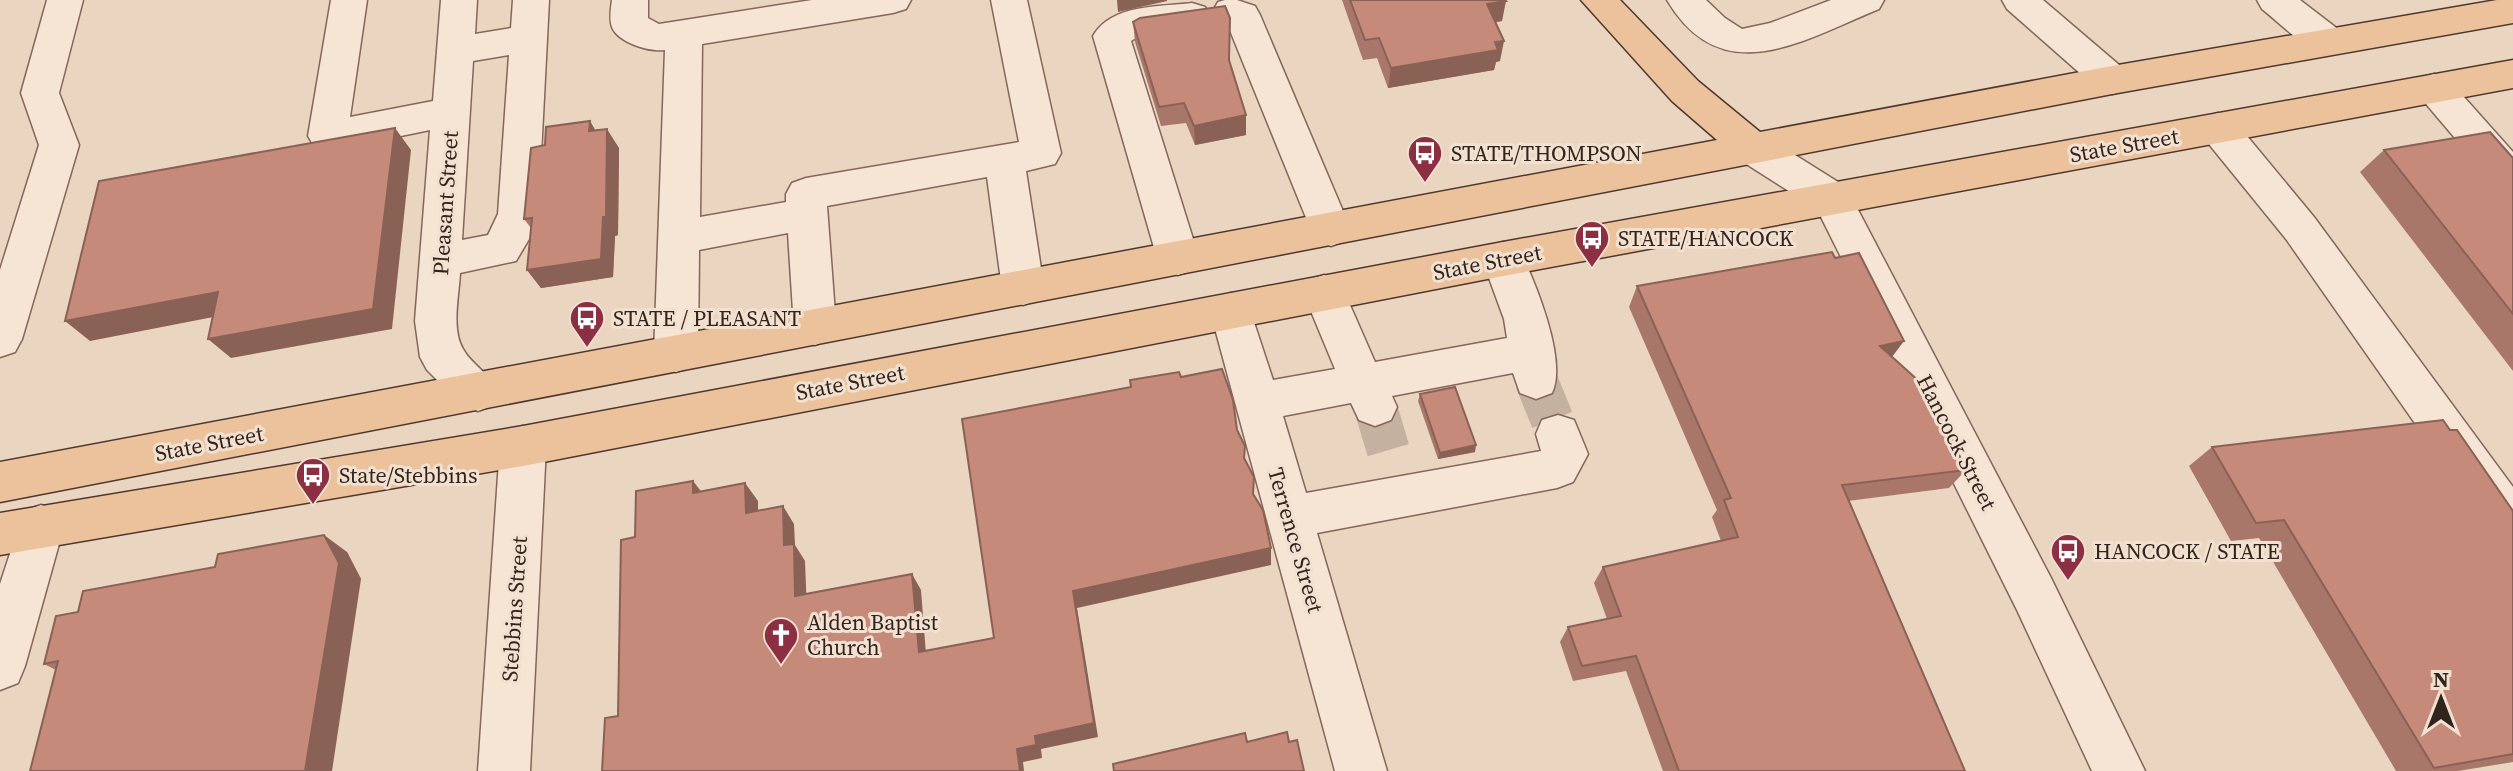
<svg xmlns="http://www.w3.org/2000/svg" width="2513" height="771" font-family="'Source Serif 4',serif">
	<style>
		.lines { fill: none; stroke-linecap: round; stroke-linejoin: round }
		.minor-tunnel { stroke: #c5b1a0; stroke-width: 43; stroke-dasharray: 43 22; stroke-linecap: butt }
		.minor-casing { stroke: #82675a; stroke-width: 3 }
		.major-casing { stroke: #50372e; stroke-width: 3 }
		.minor { fill: #f6e4d4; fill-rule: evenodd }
		.major { fill: #ebc29c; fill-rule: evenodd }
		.wall { fill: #a97769 }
		.shaded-wall { fill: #8a6155 }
		.building { fill: #c58a7a; stroke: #8a6155; stroke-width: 2 }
		.labels { text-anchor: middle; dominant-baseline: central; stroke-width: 6; stroke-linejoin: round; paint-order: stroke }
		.street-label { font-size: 22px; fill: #33231d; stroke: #f2e1d0 }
		.poi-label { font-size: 22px; fill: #33231d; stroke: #f2e1d0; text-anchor: start }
	</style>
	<rect width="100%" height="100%" fill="#ead5c1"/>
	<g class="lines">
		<!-- minor-tunnel -->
		<g class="minor-tunnel">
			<path d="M 1536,380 L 1558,434"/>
			<path d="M 1376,409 L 1393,466"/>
		</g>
		<!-- minor casing -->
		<g class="minor-casing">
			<g id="minor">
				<path d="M 47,0 L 83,0 L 59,93 L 79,145 L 22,339 L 15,352 L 0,357 L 0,270 L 39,145 L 21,93 Z"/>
				<path d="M 331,0 L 367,0 L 350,117 L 433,101 L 441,0 L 477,0 L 475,34 L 511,28 L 513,0 L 549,0 L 538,214 L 532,234 L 516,261 L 460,273 C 459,295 451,329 463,349 C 472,366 491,374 500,392 L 494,405 L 478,411 L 462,405 L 427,370 L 420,357 L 415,321 L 430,130 L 328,151 L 314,146 L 308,136 ZM 509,55 L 498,214 L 488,235 L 462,240 L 473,61 Z"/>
				<path d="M 612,0 L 648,0 L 648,18 L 659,24 L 812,0 L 911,0 L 906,9 L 893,13 L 702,44 L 700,217 L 786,202 L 786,194 L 792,183 L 806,178 L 1019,142 L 991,0 L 1027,0 L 1061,153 L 1055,164 L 1026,171 L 1044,288 L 1038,300 L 1023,305 L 1008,300 L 1002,288 L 987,177 L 827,206 L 836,327 L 830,339 L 815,345 L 800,339 L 794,327 L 788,233 L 699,250 L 698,354 L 691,367 L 676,372 L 661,367 L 654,354 L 665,50 C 650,52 618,43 612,27 C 609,19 611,8 612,0 Z"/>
				<path d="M 1225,0 L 1237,0 L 1255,6 L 1260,15 L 1351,230 L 1345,241 L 1331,246 L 1317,241 L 1311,230 L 1227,23 L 1218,20 L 1213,11 L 1218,2 Z"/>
				<path d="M 1667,0 L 1706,0 L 1725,18 L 1742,29 L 1770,23 L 1831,0 L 1884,0 L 1879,9 C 1803,40 1722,93 1667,0 Z"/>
				<path d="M 2002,0 L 2043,0 L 2125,70 L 2131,80 L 2125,90 L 2112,94 L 2099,90 L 2007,9 Z"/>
				<path d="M 2257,0 L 2300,0 L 2343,33 L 2349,42 L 2343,51 C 2313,60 2285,27 2262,9 Z"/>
				<path d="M 1192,3 L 1205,7 L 1210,16 L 1205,25 L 1141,35 L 1131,41 L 1199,258 L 1193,270 L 1178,275 L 1163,270 L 1157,258 L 1093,36 C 1111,4 1159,7 1192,3 Z"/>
				<path d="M 2434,74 L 2447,78 L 2513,152 L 2513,194 L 2499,190 L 2421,98 L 2415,88 L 2421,78 Z"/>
				<path d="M 2218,113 L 2232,118 L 2314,217 L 2513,487 L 2513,545 L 2496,539 L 2286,239 L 2204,138 L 2199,128 L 2204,118 Z"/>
				<path d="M 1754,134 L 1768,138 L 1846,187 L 2051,578 L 2145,771 L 2092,771 L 2017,610 L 1817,209 L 1740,160 L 1734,149 L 1740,138 Z"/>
				<path d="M 1503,242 L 1518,247 C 1534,279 1568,360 1552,393 L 1536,399 L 1520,393 L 1513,373 L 1392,396 L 1397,407 L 1391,420 L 1375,426 L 1359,420 L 1351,403 L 1283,416 L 1306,493 L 1541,451 L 1536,434 L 1542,420 L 1558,415 L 1574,420 L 1588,454 L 1573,482 L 1557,488 L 1317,533 L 1387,771 L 1335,771 L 1210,310 L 1216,298 L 1231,293 L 1246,298 L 1273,380 L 1335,369 L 1303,292 L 1309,280 L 1324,275 L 1339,280 L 1375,362 L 1507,338 L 1504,319 L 1482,259 L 1488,247 Z"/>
				<path d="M 523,426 L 539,432 L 546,446 L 530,771 L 478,771 L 500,446 L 507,432 Z"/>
				<path d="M 41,505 L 58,511 L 64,526 L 25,666 L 18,683 L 0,690 L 0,584 L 24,511 Z"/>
			</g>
		</g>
		<!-- major casing -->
		<g class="major-casing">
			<g id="major">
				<path d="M 1581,0 L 1620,0 L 1698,81 L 1760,132 L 2112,66 L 2497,0 L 2513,0 L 2513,23 L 2112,94 L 0,502 L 0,462 L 1717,140 L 1672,101 Z"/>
				<path d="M 2513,60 L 2513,88 L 1503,276 L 523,466 L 0,555 L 0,513 L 523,426 L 1503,242 Z"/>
			</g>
		</g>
		<!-- minor -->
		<use href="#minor" class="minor"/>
		<!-- major -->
		<use href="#major" class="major"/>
	</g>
	<!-- wall -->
	<g class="wall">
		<path d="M 1342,0 L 1505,0 L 1502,21 L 1495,22 L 1500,61 L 1496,62 L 1494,70 L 1388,88 L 1377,58 L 1363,60 Z"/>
		<path d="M 1230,18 L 1229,63 L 1246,115 L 1246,135 L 1195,145 L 1186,123 L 1161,126 L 1135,42 L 1133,22 Z"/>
		<path d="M 590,121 L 595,131 L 619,148 L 618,235 L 615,236 L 613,277 L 541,288 L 527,270 L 531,228 L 524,219 L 545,145 Z"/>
		<path d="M 2384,150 L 2513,158 L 2513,371 L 2360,172 Z"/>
		<path d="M 1637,286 L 1892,357 L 1966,470 L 1949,488 L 1848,501 L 1965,771 L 1663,771 L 1626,671 L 1573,681 L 1560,642 L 1568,627 L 1607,619 L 1594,583 L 1603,567 L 1721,541 L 1712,517 L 1717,510 L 1629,307 Z"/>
		<path d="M 1420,394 L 1475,452 L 1438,459 L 1418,401 Z"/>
		<path d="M 2212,447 L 2513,511 L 2513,762 L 2458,771 L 2396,771 L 2259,538 L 2231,541 L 2189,466 Z"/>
		<path d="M 347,552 L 361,579 L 56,670 L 44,664 L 78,612 Z"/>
	</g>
	<!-- shaded-wall -->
	<g class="shaded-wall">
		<path d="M 1117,0 L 1167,0 L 1167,1 L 1118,12 Z"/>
		<path d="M 1506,1 L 1502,21 L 1483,24 L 1487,4 Z"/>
		<path d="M 1504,41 L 1500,61 L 1496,62 L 1494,70 L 1388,88 L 1391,68 Z"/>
		<path d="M 1246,115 L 1246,135 L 1195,145 L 1194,126 Z"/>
		<path d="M 590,121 L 601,140 L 589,131 Z"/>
		<path d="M 395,128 L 411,150 L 392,329 L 231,358 L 208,339 Z"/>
		<path d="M 607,129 L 619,148 L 618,235 L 615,236 L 613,277 L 541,288 L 527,270 Z"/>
		<path d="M 218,292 L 239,312 L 90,341 L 65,321 Z"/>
		<path d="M 1904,341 L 1889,361 L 1880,346 Z"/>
		<path d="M 1476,445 L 1475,452 L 1438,459 L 1440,453 Z"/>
		<path d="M 693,481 L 707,499 L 693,493 Z"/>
		<path d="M 745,483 L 758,501 L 758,530 L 746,513 Z"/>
		<path d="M 783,506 L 794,524 L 795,545 L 805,561 L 807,613 L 795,596 L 784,545 Z"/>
		<path d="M 324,535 L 347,552 L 361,579 L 332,771 L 305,771 Z"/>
		<path d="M 1271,548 L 1271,565 L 1077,608 L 1098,737 L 1041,749 L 1042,758 L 1023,762 L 1024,771 L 1020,771 L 1017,749 L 1035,736 L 1073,591 Z"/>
		<path d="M 912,574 L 921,590 L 927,667 L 919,652 Z"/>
	</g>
	<!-- building -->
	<g class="building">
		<path d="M 1350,0 L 1505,0 L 1506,1 L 1487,4 L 1504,41 L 1495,42 L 1498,50 L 1391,68 L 1379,38 L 1365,40 Z"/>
		<path d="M 1225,6 L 1230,18 L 1229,60 L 1246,115 L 1194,126 L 1184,103 L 1159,107 L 1133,22 L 1140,18 Z"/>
		<path d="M 590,121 L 589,131 L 607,129 L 606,217 L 603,217 L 601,259 L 527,270 L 532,218 L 524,219 L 531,148 L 545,145 L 546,127 Z"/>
		<path d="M 395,128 L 373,309 L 208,339 L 218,292 L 65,321 L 99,181 Z"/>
		<path d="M 2490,132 L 2513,158 L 2513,314 L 2384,150 Z"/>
		<path d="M 1832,252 L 1835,258 L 1859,253 L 1904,341 L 1880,346 L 1930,391 L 1966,470 L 1842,485 L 1965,771 L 1679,771 L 1636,656 L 1582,666 L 1568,627 L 1621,616 L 1603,567 L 1738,537 L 1724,500 L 1731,498 L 1637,286 Z"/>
		<path d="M 1222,369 L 1233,400 L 1237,430 L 1245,446 L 1244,458 L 1254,477 L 1253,494 L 1263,510 L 1271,548 L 1073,591 L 1094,723 L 1035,736 L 1036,745 L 1017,749 L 1020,771 L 602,771 L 605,718 L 618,716 L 621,540 L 635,537 L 636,491 L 693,481 L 693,493 L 745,483 L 746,513 L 783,506 L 784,545 L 794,544 L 795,596 L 912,574 L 919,652 L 994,638 L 962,419 L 1131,387 L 1130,380 L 1179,372 L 1181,377 Z"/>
		<path d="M 1455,387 L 1476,445 L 1440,453 L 1420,394 Z"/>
		<path d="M 2443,420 L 2450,430 L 2457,430 L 2513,511 L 2513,754 L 2434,768 L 2284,520 L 2256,523 L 2212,447 Z"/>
		<path d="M 324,535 L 339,563 L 305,771 L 30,771 L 58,661 L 44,664 L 56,616 L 78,612 L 83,591 L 215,567 L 218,554 Z"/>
		<path d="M 1287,732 L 1289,742 L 1297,740 L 1304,771 L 1114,771 L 1113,764 L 1245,733 L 1247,742 Z"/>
	</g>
	<!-- icons -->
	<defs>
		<g id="bus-pin" transform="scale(1.8)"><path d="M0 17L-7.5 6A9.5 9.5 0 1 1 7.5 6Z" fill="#8c2f43" stroke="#f2e1d0"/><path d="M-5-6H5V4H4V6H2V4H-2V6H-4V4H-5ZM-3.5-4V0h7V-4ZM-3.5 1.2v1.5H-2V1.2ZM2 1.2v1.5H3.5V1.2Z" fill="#fff"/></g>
		<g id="church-pin" transform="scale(1.8)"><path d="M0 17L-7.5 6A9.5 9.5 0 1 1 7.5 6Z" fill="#8c2f43" stroke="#f2e1d0"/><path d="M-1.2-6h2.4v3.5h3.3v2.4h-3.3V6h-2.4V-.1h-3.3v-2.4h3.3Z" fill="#fff"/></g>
	</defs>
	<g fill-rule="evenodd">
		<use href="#bus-pin" x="1425" y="153"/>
		<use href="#bus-pin" x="1592" y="238"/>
		<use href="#bus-pin" x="587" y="318"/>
		<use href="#bus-pin" x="313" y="475"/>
		<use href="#bus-pin" x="2068" y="551"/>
		<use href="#church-pin" x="781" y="635"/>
	</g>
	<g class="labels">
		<!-- street labels -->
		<g class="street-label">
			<text transform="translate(2124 145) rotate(-10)">State Street</text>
			<text transform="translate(445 203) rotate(-86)">Pleasant Street</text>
			<text transform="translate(1487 262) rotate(-11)">State Street</text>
			<text transform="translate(850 382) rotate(-11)">State Street</text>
			<text transform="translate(1957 442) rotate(63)">Hancock Street</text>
			<text transform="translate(209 443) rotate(-11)">State Street</text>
			<text transform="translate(1296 540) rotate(74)">Terrence Street</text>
			<text transform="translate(514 609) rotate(-86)">Stebbins Street</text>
		</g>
		<!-- poi labels -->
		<g class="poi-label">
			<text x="1451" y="153">STATE/THOMPSON</text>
			<text x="1618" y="238">STATE/HANCOCK</text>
			<text x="613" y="318">STATE / PLEASANT</text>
			<text x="339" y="475">State/Stebbins</text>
			<text x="2094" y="551">HANCOCK / STATE</text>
			<text x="807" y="622">Alden Baptist<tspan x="807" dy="25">Church</tspan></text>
		</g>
	</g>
	<!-- north arrow -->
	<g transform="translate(2441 699)" stroke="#f2e1d0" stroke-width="6" paint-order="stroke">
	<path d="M0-6L14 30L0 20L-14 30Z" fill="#33231d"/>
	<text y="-12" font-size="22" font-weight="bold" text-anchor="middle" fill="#33231d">N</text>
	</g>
</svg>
